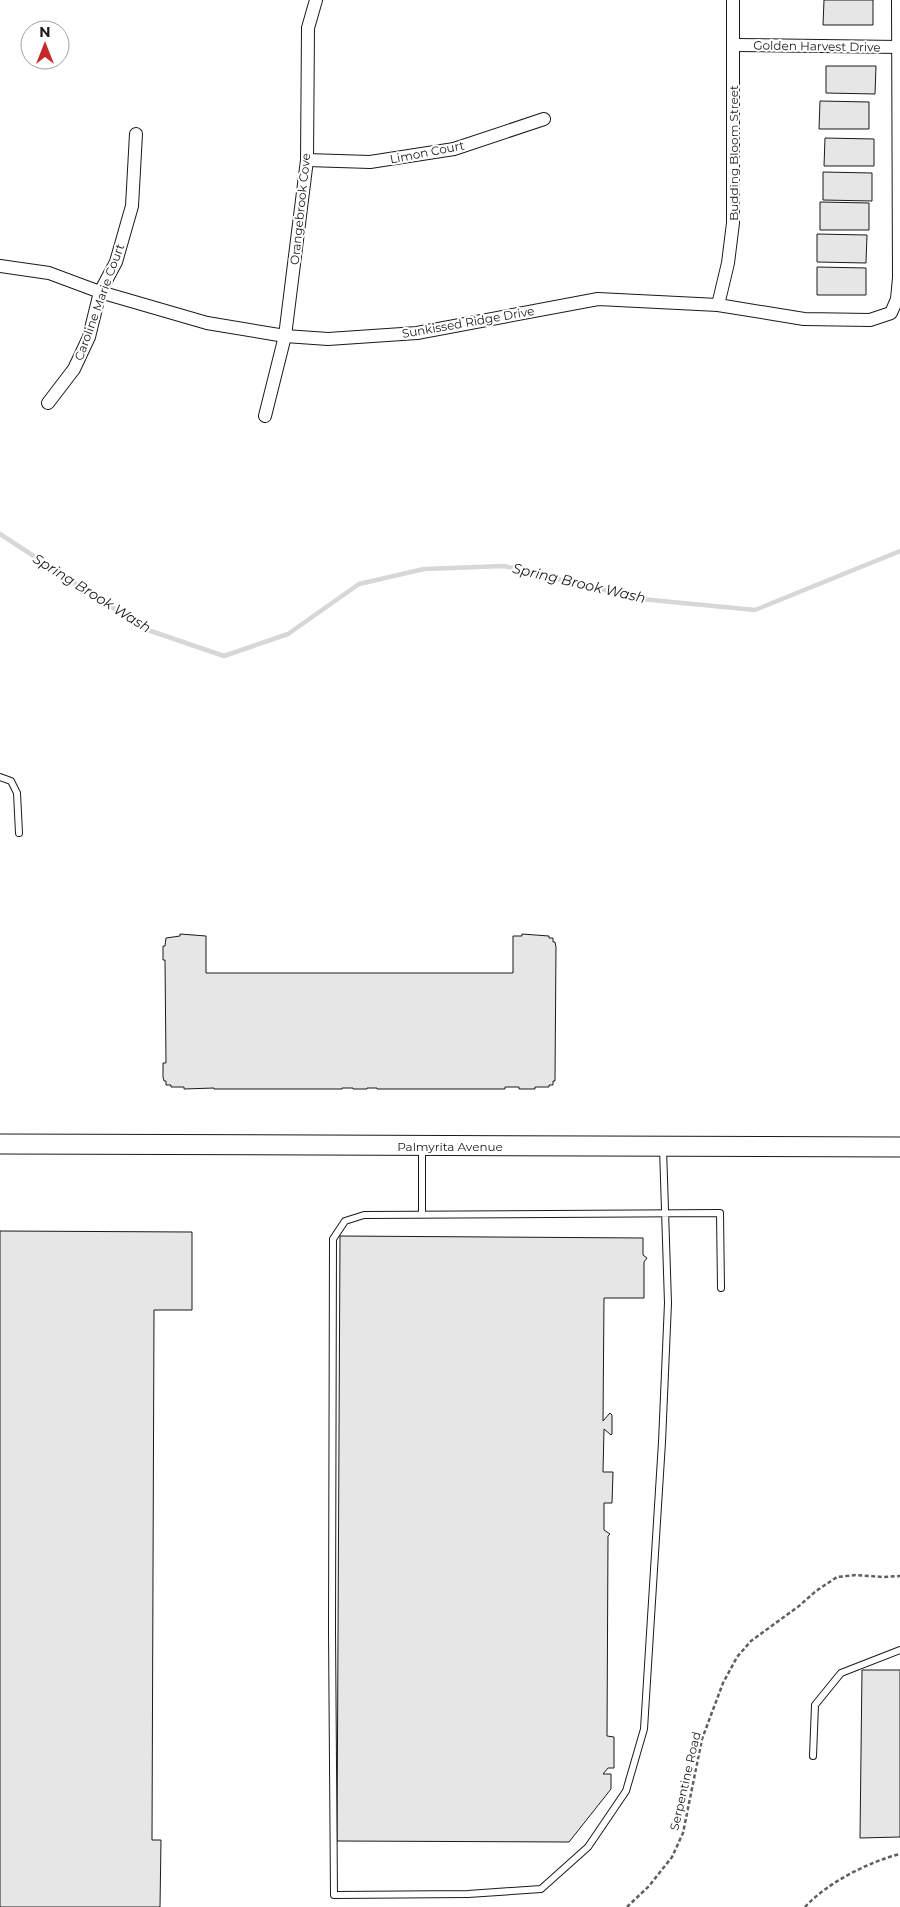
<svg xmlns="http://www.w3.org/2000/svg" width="900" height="1907" font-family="Montserrat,sans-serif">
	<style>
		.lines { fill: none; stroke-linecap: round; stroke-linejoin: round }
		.stream { stroke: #d7d7d7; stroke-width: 4.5 }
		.building { fill: #e6e6e6; stroke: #1a1a1a }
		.lane-casing { stroke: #1a1a1a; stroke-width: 8 }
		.street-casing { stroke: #1a1a1a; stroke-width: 14 }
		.secondary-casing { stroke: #1a1a1a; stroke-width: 21 }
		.path { stroke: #5f5f5f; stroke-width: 2.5; stroke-dasharray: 4 2.5; stroke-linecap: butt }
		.lane { stroke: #fff; stroke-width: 6 }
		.street { stroke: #fff; stroke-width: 12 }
		.secondary { stroke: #fff; stroke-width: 19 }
		.labels { text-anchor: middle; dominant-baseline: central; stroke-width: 4; stroke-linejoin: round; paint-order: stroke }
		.street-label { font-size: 12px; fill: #1a1a1a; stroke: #fff }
		.water-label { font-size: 14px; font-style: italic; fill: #1a1a1a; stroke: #fff }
	</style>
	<rect width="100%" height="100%" fill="#fff"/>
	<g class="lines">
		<!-- stream -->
		<path class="stream" d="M 0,534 L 145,629 L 224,656 L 288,634 L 359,584 L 424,569 L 504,566 L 641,599 L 755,610 L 900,551"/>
	</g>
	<!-- building -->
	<g class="building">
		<path d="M 824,0 L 873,0 L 873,25 L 823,25 Z"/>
		<path d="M 826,66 L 876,66 L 875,94 L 826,93 Z"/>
		<path d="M 820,101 L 869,102 L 869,129 L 819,129 Z"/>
		<path d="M 825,138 L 874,139 L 874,166 L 824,166 Z"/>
		<path d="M 823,172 L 872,173 L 872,201 L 823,200 Z"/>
		<path d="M 820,202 L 869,203 L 869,230 L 820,230 Z"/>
		<path d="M 817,234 L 867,235 L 866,263 L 817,262 Z"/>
		<path d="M 817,267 L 866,268 L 866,295 L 817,295 Z"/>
		<path d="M 180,934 L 206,936 L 206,973 L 513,973 L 513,936 L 522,936 L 522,934 L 549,936 L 549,938 L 553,938 L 553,942 L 555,942 L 556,947 L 555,1081 L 553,1081 L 553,1085 L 549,1085 L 549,1087 L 535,1087 L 535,1089 L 519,1089 L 519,1087 L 505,1087 L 505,1089 L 377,1089 L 377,1088 L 367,1088 L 367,1089 L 353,1089 L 353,1088 L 342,1088 L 342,1089 L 214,1089 L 214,1088 L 184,1089 L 184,1087 L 171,1087 L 171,1085 L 166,1085 L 166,1081 L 164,1081 L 163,1077 L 163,1063 L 166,1063 L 165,960 L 163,960 L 163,946 L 165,946 L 166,938 L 180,936 Z"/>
		<path d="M 0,1231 L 192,1232 L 192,1310 L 154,1310 L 152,1840 L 161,1840 L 160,1907 L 0,1907 Z"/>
		<path d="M 340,1236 L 643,1238 L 643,1255 L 647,1258 L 644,1262 L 644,1298 L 604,1298 L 603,1421 L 610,1413 L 612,1415 L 612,1434 L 611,1435 L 604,1429 L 603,1472 L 613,1472 L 612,1503 L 604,1503 L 604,1530 L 610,1534 L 608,1536 L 607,1736 L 614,1737 L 614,1768 L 608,1768 L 603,1774 L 611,1774 L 611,1789 L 569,1842 L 337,1841 Z"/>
		<path d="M 862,1670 L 900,1670 L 900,1837 L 860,1838 Z"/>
	</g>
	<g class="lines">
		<!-- lane casing -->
		<g class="lane-casing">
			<g id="lane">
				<path d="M 0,777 L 11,781 L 17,793 L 19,833"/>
				<path d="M 422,1147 L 422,1214"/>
				<path d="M 663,1148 L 668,1303 L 662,1442 L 644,1729 L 626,1791 L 588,1847 L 541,1889 L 468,1894 L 334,1895 L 332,1631 L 333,1239 L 345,1221 L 364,1215 L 720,1213 L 721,1288"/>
				<path d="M 813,1756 L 815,1705 L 841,1673 L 900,1650"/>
			</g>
		</g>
		<!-- street casing -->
		<g class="street-casing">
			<g id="street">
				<path d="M 733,45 L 900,47"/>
				<path d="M 307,160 L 370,162 L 454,149 L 544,119"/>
				<path d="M 0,266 L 49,273 L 100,292 L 207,323 L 285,336 L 328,339 L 417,333 L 598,299 L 718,305 L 804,319 L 870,320 L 891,313 L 897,299 L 899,278 L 898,0"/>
				<path d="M 718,305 L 728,263 L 733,223 L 733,0"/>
				<path d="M 48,403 L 74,369 L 89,337 L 100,292 L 116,262 L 132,206 L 136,134"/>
				<path d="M 265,416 L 285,336 L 307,160 L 308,28 L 316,0"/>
			</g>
		</g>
		<!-- secondary casing -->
		<g class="secondary-casing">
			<path id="secondary" d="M 0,1144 L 900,1147"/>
		</g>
		<!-- path -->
		<g class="path">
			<path d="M 627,1907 L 649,1886 L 672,1857 L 683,1833 L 702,1739 L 723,1683 L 737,1657 L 751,1641 L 799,1606 L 816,1591 L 837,1577 L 856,1575 L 883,1577 L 900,1576"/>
			<path d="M 805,1907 C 827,1883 868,1862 900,1854"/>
		</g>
		<!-- lane -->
		<use href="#lane" class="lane"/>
		<!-- street -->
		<use href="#street" class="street"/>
		<!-- secondary -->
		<use href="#secondary" class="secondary"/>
	</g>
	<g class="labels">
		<!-- street labels -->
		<g class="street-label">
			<text transform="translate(817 46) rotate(1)">Golden Harvest Drive</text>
			<text transform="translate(427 152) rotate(-11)">Limon Court</text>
			<text transform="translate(733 153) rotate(-90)">Budding Bloom Street</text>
			<text transform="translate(300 209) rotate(-84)">Orangebrook Cove</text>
			<text transform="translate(99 302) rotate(-70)">Caroline Marie Court</text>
			<text transform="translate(468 322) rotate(-10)">Sunkissed Ridge Drive</text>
			<text x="450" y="1146">Palmyrita Avenue</text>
			<text transform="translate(685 1781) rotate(-77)">Serpentine Road</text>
		</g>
		<!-- water labels -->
		<g class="water-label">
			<text transform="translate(579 583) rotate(13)">Spring Brook Wash</text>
			<text transform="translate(92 593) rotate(32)">Spring Brook Wash</text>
		</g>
	</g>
	<!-- north arrow -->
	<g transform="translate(45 45)"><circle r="24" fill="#ffffff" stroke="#a3a3a3"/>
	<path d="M0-4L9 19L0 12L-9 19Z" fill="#c62828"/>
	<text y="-8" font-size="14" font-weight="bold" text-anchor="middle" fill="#1a1a1a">N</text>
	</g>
</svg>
